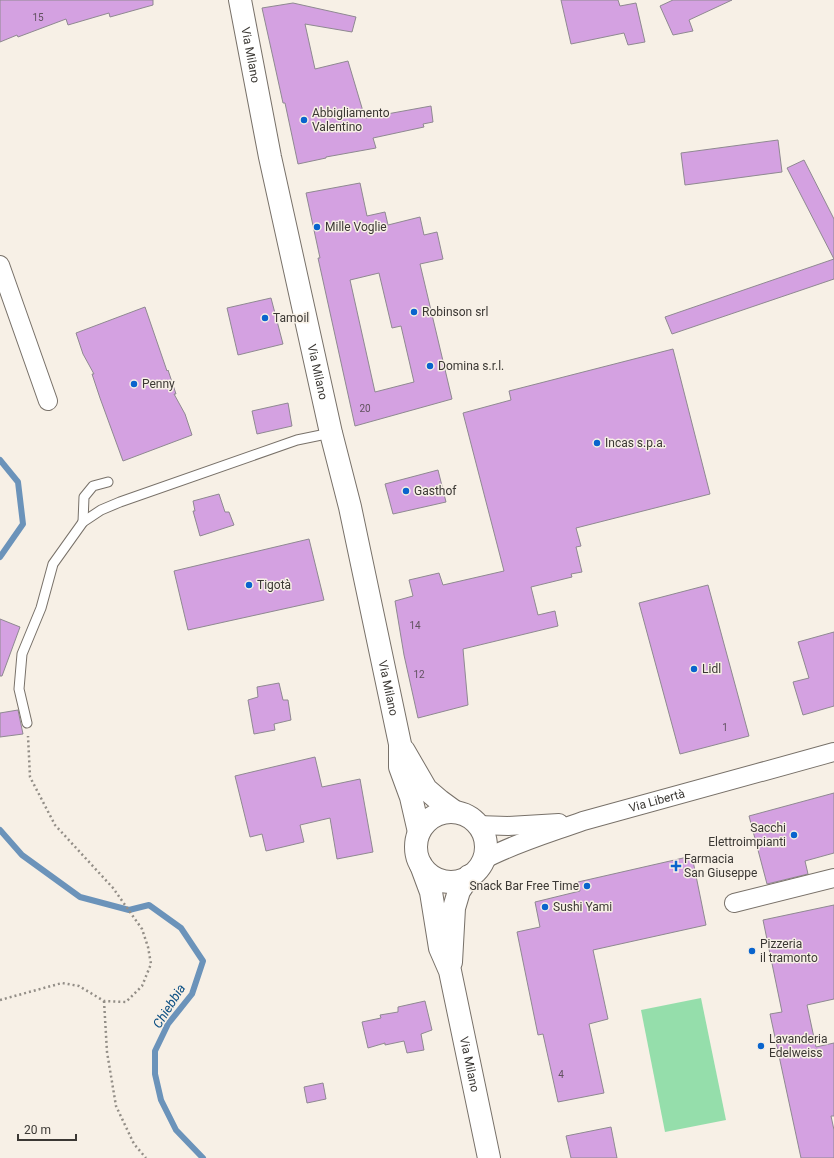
<svg xmlns="http://www.w3.org/2000/svg" width="834" height="1158" font-family="Roboto,sans-serif">
	<style>
		.green { fill: #95deab }
		.lines { fill: none; stroke-linecap: round; stroke-linejoin: round }
		.stream { stroke: #6b93ba; stroke-width: 6 }
		.building { fill: #d4a1e1; stroke: #8f8991; fill-rule: evenodd }
		.service-casing { stroke: #787169; stroke-width: 11 }
		.minor-casing { stroke: #787169; stroke-width: 20 }
		.secondary-casing { stroke: #787169; stroke-width: 24 }
		.path { stroke: #938e87; stroke-width: 2.5; stroke-dasharray: 2 3; stroke-linecap: butt }
		.service { stroke: #fff; stroke-width: 9 }
		.minor { stroke: #fff; stroke-width: 18 }
		.secondary { stroke: #fff; stroke-width: 22 }
		.poi-dot { fill: #0964cd; stroke: #f7f0e6; stroke-width: 1.5 }
		.labels { text-anchor: middle; dominant-baseline: central; stroke-width: 3; stroke-linejoin: round; paint-order: stroke }
		.number-label { font-size: 10px; fill: #61525f }
		.street-label { font-size: 12px; fill: #3b3834; stroke: #f7f0e6 }
		.poi-label { font-size: 12px; fill: #3b3834; stroke: #f7f0e6; text-anchor: start }
		.water-label { font-size: 13px; font-style: italic; fill: #0c4f83; stroke: #f7f0e6 }
	</style>
	<rect width="100%" height="100%" fill="#f7f0e6"/>
	<!-- green -->
	<path class="green" d="M 701,998 L 726,1120 L 665,1132 L 641,1010 Z"/>
	<g class="lines">
		<!-- stream -->
		<g class="stream">
			<path d="M 0,460 L 18,482 L 23,524 L 0,557"/>
			<path d="M 0,830 L 22,855 L 80,897 L 129,910 L 149,905 L 181,928 L 203,961 L 192,994 L 168,1024 L 155,1051 L 155,1074 L 161,1100 L 176,1130 L 203,1158"/>
		</g>
	</g>
	<!-- building -->
	<g class="building">
		<path d="M 0,0 L 153,0 L 153,5 L 110,17 L 109,13 L 68,25 L 66,19 L 18,37 L 17,35 L 0,42 Z"/>
		<path d="M 561,0 L 618,0 L 620,6 L 636,3 L 645,42 L 628,45 L 624,33 L 571,44 Z"/>
		<path d="M 673,0 L 732,0 L 689,20 L 693,31 L 673,35 L 660,6 Z"/>
		<path d="M 293,3 L 356,17 L 352,32 L 305,24 L 315,69 L 348,61 L 365,118 L 431,106 L 433,122 L 423,124 L 424,127 L 373,138 L 376,148 L 326,157 L 326,158 L 298,164 L 285,103 L 283,103 L 274,62 L 262,8 Z"/>
		<path d="M 778,140 L 782,172 L 685,185 L 681,153 Z"/>
		<path d="M 804,160 L 834,219 L 834,279 L 672,334 L 665,317 L 834,259 L 787,168 Z"/>
		<path d="M 360,183 L 367,216 L 385,212 L 388,225 L 420,217 L 424,235 L 437,232 L 443,259 L 420,264 L 452,399 L 355,426 L 318,258 L 320,258 L 306,193 ZM 379,273 L 392,328 L 401,326 L 414,382 L 375,392 L 350,280 Z"/>
		<path d="M 271,298 L 283,344 L 238,355 L 227,308 Z"/>
		<path d="M 145,307 L 167,371 L 168,370 L 176,394 L 174,394 L 185,414 L 192,435 L 123,461 L 100,398 L 92,374 L 94,374 L 83,354 L 76,333 Z"/>
		<path d="M 673,349 L 710,494 L 576,528 L 581,546 L 576,547 L 582,572 L 571,574 L 572,577 L 531,587 L 538,615 L 555,611 L 558,626 L 463,649 L 468,705 L 418,718 L 404,655 L 395,601 L 413,596 L 409,580 L 439,573 L 443,585 L 504,571 L 463,413 L 511,400 L 509,391 Z"/>
		<path d="M 288,403 L 292,426 L 257,434 L 252,411 Z"/>
		<path d="M 438,470 L 446,502 L 393,514 L 385,484 Z"/>
		<path d="M 219,494 L 225,512 L 229,512 L 234,525 L 200,536 L 193,511 L 195,511 L 193,501 Z"/>
		<path d="M 309,539 L 324,600 L 188,630 L 174,571 Z"/>
		<path d="M 708,585 L 749,736 L 680,754 L 639,603 Z"/>
		<path d="M 0,619 L 20,627 L 2,676 L 0,676 Z"/>
		<path d="M 834,632 L 834,706 L 803,715 L 793,682 L 809,678 L 798,642 Z"/>
		<path d="M 279,683 L 283,700 L 288,700 L 291,720 L 274,724 L 275,730 L 254,734 L 248,700 L 258,697 L 257,687 Z"/>
		<path d="M 18,710 L 23,734 L 0,737 L 0,713 Z"/>
		<path d="M 315,757 L 322,787 L 360,779 L 373,852 L 337,859 L 330,818 L 300,825 L 304,842 L 266,851 L 262,834 L 250,837 L 235,776 Z"/>
		<path d="M 834,793 L 834,853 L 805,861 L 808,874 L 767,884 L 749,816 Z"/>
		<path d="M 692,856 L 706,925 L 593,950 L 608,1019 L 589,1024 L 604,1093 L 558,1102 L 543,1034 L 538,1035 L 517,932 L 540,927 L 535,902 L 580,891 L 578,882 Z"/>
		<path d="M 834,905 L 834,999 L 807,1005 L 816,1047 L 834,1043 L 834,1116 L 831,1116 L 834,1130 L 834,1158 L 801,1158 L 770,1014 L 782,1012 L 763,920 Z"/>
		<path d="M 425,1001 L 432,1030 L 421,1034 L 424,1050 L 407,1053 L 404,1041 L 385,1045 L 385,1043 L 368,1048 L 362,1022 L 381,1018 L 380,1015 L 398,1012 L 398,1007 Z"/>
		<path d="M 323,1083 L 326,1099 L 307,1103 L 304,1087 Z"/>
		<path d="M 611,1127 L 617,1158 L 571,1158 L 566,1136 Z"/>
	</g>
	<g class="lines">
		<!-- service casing -->
		<g class="service-casing">
			<g id="service">
				<path d="M 83,522 L 84,497 L 93,486 L 108,482"/>
				<path d="M 27,723 L 19,689 L 22,654 L 41,608 L 53,564 L 83,522 L 101,510 L 120,502 L 297,440 L 331,433"/>
			</g>
		</g>
		<!-- minor casing -->
		<g class="minor-casing">
			<g id="minor">
				<path d="M 0,265 L 48,401"/>
				<path d="M 477,825 L 508,826 L 559,823"/>
				<path id="s1" d="M 483,860 C 515,843 550,833 583,821 L 834,752"/>
				<path d="M 734,903 L 834,878"/>
			</g>
		</g>
		<!-- secondary casing -->
		<g class="secondary-casing">
			<g id="secondary">
				<path id="s2" d="M 240,0 L 270,157 L 331,433 L 350,507 L 400,744 L 400,767 L 411,797 L 419,832"/>
				<path d="M 404,751 L 426,789 L 440,801 L 455,812"/>
				<circle cx="451" cy="847" r="35"/>
				<path id="s3" d="M 421,865 L 431,892 L 440,948 L 450,971 L 489,1158"/>
				<path d="M 451,962 L 454,908 L 459,891 L 469,876"/>
			</g>
		</g>
		<!-- path -->
		<g class="path">
			<path d="M 0,1000 L 62,983 L 79,986 L 104,1001 L 126,1002 L 142,986 L 151,964 L 148,947 L 142,929 L 113,888 L 55,825 L 30,777 L 28,736"/>
			<path d="M 104,1001 L 107,1052 L 116,1106 L 134,1144 L 146,1158"/>
		</g>
		<!-- service -->
		<use href="#service" class="service"/>
		<!-- minor -->
		<use href="#minor" class="minor"/>
		<!-- secondary -->
		<use href="#secondary" class="secondary"/>
	</g>
	<!-- markers -->
	<g class="poi-dot">
		<circle cx="304" cy="120" r="4"/>
		<circle cx="317" cy="227" r="4"/>
		<circle cx="414" cy="312" r="4"/>
		<circle cx="265" cy="318" r="4"/>
		<circle cx="430" cy="366" r="4"/>
		<circle cx="134" cy="384" r="4"/>
		<circle cx="597" cy="443" r="4"/>
		<circle cx="406" cy="491" r="4"/>
		<circle cx="249" cy="585" r="4"/>
		<circle cx="694" cy="669" r="4"/>
		<circle cx="794" cy="835" r="4"/>
		<path d="M674 860h4v4h4v4h-4v4h-4v-4h-4v-4h4z"/>
		<circle cx="587" cy="886" r="4"/>
		<circle cx="545" cy="907" r="4"/>
		<circle cx="752" cy="951" r="4"/>
		<circle cx="761" cy="1046" r="4"/>
	</g>
	<g class="labels">
		<!-- number labels -->
		<g class="number-label">
			<text x="38" y="17">15</text>
			<text x="365" y="408">20</text>
			<text x="415" y="625">14</text>
			<text x="419" y="674">12</text>
			<text x="725" y="727">1</text>
			<text x="561" y="1074">4</text>
		</g>
		<!-- street labels -->
		<g class="street-label">
			<text stroke="none"><textPath href="#s2" startOffset="56">Via Milano</textPath></text>
			<text stroke="none"><textPath href="#s2" startOffset="380">Via Milano</textPath></text>
			<text stroke="none"><textPath href="#s2" startOffset="704">Via Milano</textPath></text>
			<text stroke="none"><textPath href="#s1" startOffset="184">Via Libertà</textPath></text>
			<text stroke="none"><textPath href="#s3" startOffset="206">Via Milano</textPath></text>
		</g>
		<!-- poi labels -->
		<g class="poi-label">
			<text x="312" y="113">Abbigliamento<tspan x="312" dy="14">Valentino</tspan></text>
			<text x="325" y="227">Mille Voglie</text>
			<text x="422" y="312">Robinson srl</text>
			<text x="273" y="318">Tamoil</text>
			<text x="438" y="366">Domina s.r.l.</text>
			<text x="142" y="384">Penny</text>
			<text x="605" y="443">Incas s.p.a.</text>
			<text x="414" y="491">Gasthof</text>
			<text x="257" y="585">Tigotà</text>
			<text x="702" y="669">Lidl</text>
			<text x="786" y="828" text-anchor="end">Sacchi<tspan x="786" dy="14">Elettroimpianti</tspan></text>
			<text x="684" y="859">Farmacia<tspan x="684" dy="14">San Giuseppe</tspan></text>
			<text x="579" y="886" text-anchor="end">Snack Bar Free Time</text>
			<text x="553" y="907">Sushi Yami</text>
			<text x="760" y="944">Pizzeria<tspan x="760" dy="14">il tramonto</tspan></text>
			<text x="769" y="1039">Lavanderia<tspan x="769" dy="14">Edelweiss</tspan></text>
		</g>
		<!-- water labels -->
		<g class="water-label">
			<text transform="translate(169 1006) rotate(-58)">Chiebbia</text>
		</g>
	</g>
	<!-- scale -->
	<path d="M18 1134v6h58v-6" fill="none" stroke="#3b3834" stroke-width="2"/>
	<text x="24" y="1134" font-size="12" fill="#3b3834" stroke="#f7f0e6" stroke-width="3" paint-order="stroke">20 m</text>
</svg>
